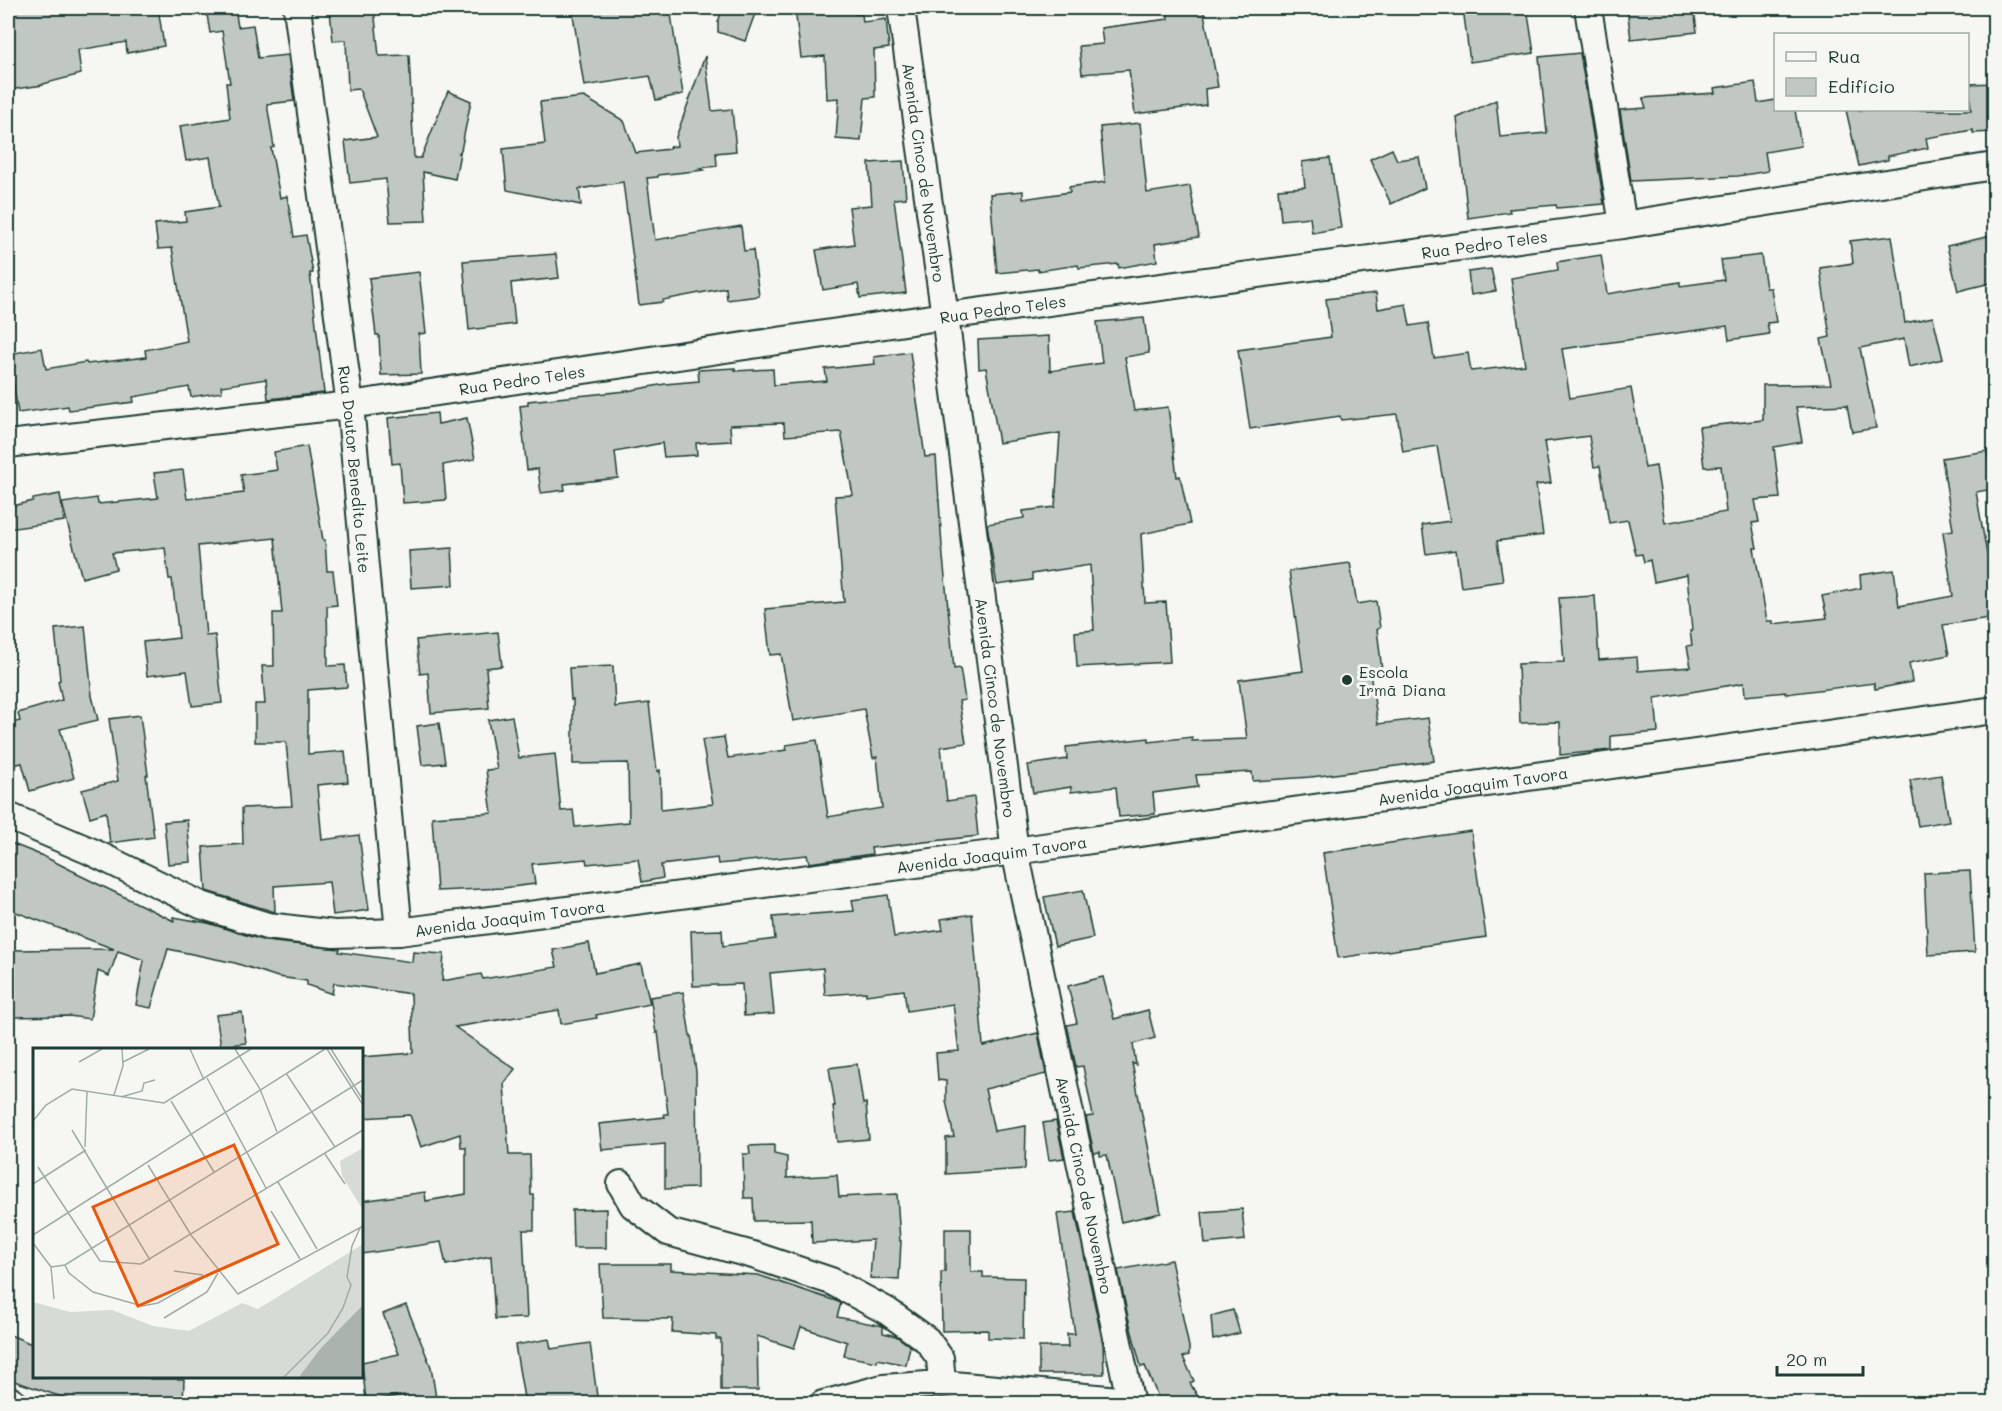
<svg xmlns="http://www.w3.org/2000/svg" width="2002" height="1411" font-family="Mali,sans-serif">
	<style>
		.building { fill: #c1c8c3; stroke: #1f3d34; stroke-width: 1.5 }
		.lines { fill: none; stroke-linecap: round; stroke-linejoin: round }
		.minor-casing { stroke: #1f3d34; stroke-width: 30 }
		.minor { stroke: #f6f6f2; stroke-width: 26 }
		.poi-dot { fill: #1f3d34; stroke: #f6f6f2; stroke-width: 2 }
		.labels { text-anchor: middle; dominant-baseline: central; stroke-width: 6; stroke-linejoin: round; paint-order: stroke }
		.street-label { font-size: 16px; fill: #1f3d34; stroke: #f6f6f2 }
		.poi-label { font-size: 16px; fill: #1f3d34; stroke: #f6f6f2; text-anchor: start }
		.inset-road { fill: none; stroke: #a0aca6; stroke-width: 1.5 }
		.view { fill: #e8590c; fill-opacity: 0.15; stroke: #e8590c; stroke-width: 3 }
		.inset-edge { fill: none; stroke: #1f3d34; stroke-width: 3 }
	</style>
	<rect width="100%" height="100%" fill="#f6f6f2"/>
	<filter id="ink" filterUnits="userSpaceOnUse"><feTurbulence type="fractalNoise" baseFrequency=".0167" numOctaves="2"/><feDisplacementMap in="SourceGraphic" scale="12" xChannelSelector="R" yChannelSelector="G"/><feConvolveMatrix kernelMatrix="1 2 1 2 8 2 1 2 1" color-interpolation-filters="sRGB"/></filter>
	<g filter="url(#ink)">
		<!-- building -->
		<g class="building">
			<path d="M 8,8 L 158,8 L 164,46 L 127,53 L 126,42 L 78,50 L 81,74 L 43,84 L 43,85 L 8,90 Z"/>
			<path d="M 206,8 L 235,8 L 238,27 L 253,25 L 258,58 L 288,55 L 294,101 L 267,104 L 274,147 L 271,148 L 280,198 L 287,196 L 294,237 L 306,235 L 313,273 L 310,273 L 324,393 L 268,399 L 266,379 L 221,386 L 222,392 L 191,397 L 189,387 L 133,397 L 134,402 L 69,410 L 68,406 L 18,413 L 9,354 L 42,348 L 46,369 L 86,362 L 87,364 L 146,357 L 145,350 L 187,341 L 172,248 L 158,249 L 155,224 L 186,221 L 185,212 L 219,207 L 210,157 L 186,161 L 180,126 L 230,118 L 226,83 L 230,83 L 222,31 L 210,33 Z"/>
			<path d="M 365,8 L 374,8 L 379,56 L 409,55 L 414,158 L 421,158 L 448,91 L 471,101 L 461,150 L 458,154 L 460,153 L 455,179 L 423,172 L 426,221 L 390,222 L 386,179 L 350,183 L 345,141 L 377,137 L 359,89 L 348,90 L 346,40 L 333,41 L 330,11 Z"/>
			<path d="M 572,8 L 670,8 L 683,94 L 656,100 L 650,76 L 584,86 Z"/>
			<path d="M 723,8 L 757,8 L 745,41 L 718,32 L 718,22 Z"/>
			<path d="M 795,8 L 854,8 L 855,14 L 862,14 L 863,22 L 886,19 L 889,48 L 874,50 L 875,97 L 865,98 L 861,141 L 836,139 L 839,98 L 827,99 L 825,56 L 801,58 Z"/>
			<path d="M 1167,8 L 1203,8 L 1218,87 L 1205,89 L 1206,105 L 1135,114 L 1129,70 L 1082,74 L 1079,46 L 1103,44 L 1101,28 L 1168,19 Z"/>
			<path d="M 1463,8 L 1527,8 L 1534,53 L 1470,62 Z"/>
			<path d="M 1627,8 L 1694,8 L 1697,32 L 1631,39 Z"/>
			<path d="M 1580,53 L 1604,204 L 1557,208 L 1556,205 L 1509,209 L 1510,212 L 1468,218 L 1457,118 L 1496,100 L 1500,137 L 1547,133 L 1539,57 Z"/>
			<path d="M 705,56 L 712,111 L 732,109 L 736,151 L 716,153 L 717,166 L 700,168 L 704,170 L 658,175 L 658,177 L 647,178 L 655,240 L 741,226 L 744,251 L 753,250 L 759,296 L 727,300 L 726,288 L 663,300 L 663,302 L 639,305 L 623,182 L 579,189 L 581,205 L 507,190 L 503,149 L 545,144 L 540,102 L 584,97 L 624,121 L 636,153 L 669,149 L 669,147 L 677,146 L 676,137 Z"/>
			<path d="M 1755,82 L 1758,103 L 1776,100 L 1776,110 L 1795,110 L 1801,146 L 1765,152 L 1768,171 L 1738,176 L 1631,181 L 1620,110 L 1646,108 L 1643,98 L 1715,93 L 1714,88 Z"/>
			<path d="M 1995,83 L 1995,132 L 1973,133 L 1973,130 L 1926,138 L 1928,148 L 1888,156 L 1888,160 L 1859,166 L 1846,110 L 1971,110 L 1969,84 Z"/>
			<path d="M 1140,123 L 1147,193 L 1190,186 L 1199,237 L 1155,244 L 1157,261 L 1119,268 L 1118,264 L 1079,268 L 1078,265 L 1038,271 L 1038,269 L 997,273 L 990,194 L 1023,191 L 1023,199 L 1070,192 L 1069,187 L 1105,182 L 1100,127 Z"/>
			<path d="M 1392,149 L 1397,160 L 1419,157 L 1425,188 L 1391,204 L 1370,159 Z"/>
			<path d="M 1330,158 L 1341,228 L 1312,233 L 1310,217 L 1281,220 L 1278,189 L 1305,187 L 1302,162 Z"/>
			<path d="M 903,161 L 906,198 L 894,199 L 906,293 L 860,298 L 858,284 L 823,290 L 816,250 L 854,244 L 849,207 L 872,205 L 869,163 Z"/>
			<path d="M 1995,235 L 1995,282 L 1958,291 L 1947,246 Z"/>
			<path d="M 1892,236 L 1905,323 L 1933,317 L 1943,359 L 1909,367 L 1904,339 L 1860,348 L 1876,428 L 1852,432 L 1847,405 L 1796,407 L 1802,442 L 1774,447 L 1780,498 L 1755,500 L 1759,522 L 1752,523 L 1757,548 L 1754,548 L 1767,621 L 1773,621 L 1773,624 L 1827,618 L 1822,596 L 1861,588 L 1860,575 L 1894,570 L 1899,606 L 1953,596 L 1943,532 L 1953,530 L 1942,458 L 1987,451 L 1993,489 L 1976,492 L 1995,600 L 1995,617 L 1943,625 L 1949,655 L 1909,663 L 1912,682 L 1875,689 L 1874,683 L 1786,694 L 1786,692 L 1745,696 L 1744,683 L 1655,698 L 1658,732 L 1611,736 L 1611,750 L 1560,755 L 1560,722 L 1520,723 L 1518,664 L 1564,662 L 1559,598 L 1595,596 L 1599,660 L 1637,657 L 1638,671 L 1691,667 L 1687,646 L 1692,645 L 1690,631 L 1692,631 L 1687,575 L 1654,582 L 1650,560 L 1644,562 L 1642,554 L 1636,555 L 1628,520 L 1609,523 L 1600,466 L 1594,467 L 1589,436 L 1544,442 L 1551,483 L 1536,485 L 1543,535 L 1497,541 L 1503,581 L 1461,587 L 1456,550 L 1426,554 L 1422,525 L 1450,521 L 1437,446 L 1403,452 L 1397,414 L 1341,420 L 1340,416 L 1250,429 L 1238,350 L 1331,337 L 1326,299 L 1376,293 L 1378,309 L 1406,304 L 1410,326 L 1428,323 L 1434,358 L 1468,353 L 1471,371 L 1525,365 L 1511,278 L 1558,270 L 1557,262 L 1601,255 L 1607,294 L 1680,282 L 1680,286 L 1724,280 L 1721,260 L 1761,255 L 1766,288 L 1771,288 L 1776,322 L 1767,323 L 1769,334 L 1729,340 L 1727,326 L 1562,349 L 1570,398 L 1631,388 L 1645,468 L 1656,466 L 1665,523 L 1726,512 L 1721,466 L 1704,467 L 1699,427 L 1763,420 L 1763,385 L 1831,384 L 1821,339 L 1830,337 L 1820,268 L 1853,263 L 1850,241 Z"/>
			<path d="M 556,254 L 559,278 L 511,283 L 515,324 L 469,330 L 463,261 Z"/>
			<path d="M 1491,269 L 1496,291 L 1471,295 L 1468,272 Z"/>
			<path d="M 419,272 L 426,333 L 419,334 L 421,374 L 381,375 L 379,335 L 376,335 L 369,278 Z"/>
			<path d="M 1144,318 L 1149,353 L 1125,357 L 1134,411 L 1168,407 L 1177,477 L 1180,476 L 1190,524 L 1141,534 L 1145,603 L 1166,602 L 1170,662 L 1077,667 L 1075,632 L 1094,630 L 1090,565 L 1032,574 L 1032,580 L 997,585 L 987,524 L 1024,518 L 1023,511 L 1055,507 L 1060,433 L 999,443 L 986,368 L 979,369 L 978,340 L 1049,336 L 1050,371 L 1102,363 L 1097,322 Z"/>
			<path d="M 910,352 L 925,457 L 936,456 L 942,547 L 954,669 L 960,668 L 965,700 L 959,701 L 966,743 L 941,747 L 947,801 L 974,797 L 978,836 L 871,848 L 872,854 L 809,863 L 807,855 L 718,864 L 717,858 L 661,865 L 663,878 L 642,882 L 638,859 L 587,864 L 586,859 L 532,864 L 535,884 L 503,888 L 437,891 L 432,817 L 492,813 L 486,770 L 497,769 L 488,720 L 512,716 L 519,758 L 555,754 L 561,811 L 573,810 L 575,827 L 629,822 L 628,763 L 573,764 L 573,699 L 571,700 L 569,668 L 613,666 L 615,707 L 649,703 L 657,771 L 660,770 L 661,810 L 713,804 L 702,740 L 724,737 L 728,758 L 787,750 L 786,745 L 817,740 L 828,817 L 882,808 L 877,757 L 873,758 L 864,709 L 793,721 L 781,654 L 770,655 L 765,609 L 844,602 L 835,496 L 853,495 L 841,432 L 785,436 L 784,423 L 730,425 L 731,441 L 696,443 L 697,455 L 664,457 L 662,443 L 615,452 L 618,478 L 564,484 L 565,490 L 541,493 L 538,469 L 527,470 L 520,406 L 528,405 L 528,401 L 627,391 L 665,384 L 699,381 L 698,370 L 735,368 L 735,371 L 773,369 L 774,385 L 827,381 L 825,369 L 875,364 L 874,357 Z"/>
			<path d="M 437,413 L 438,424 L 467,418 L 475,459 L 443,465 L 446,500 L 403,503 L 400,463 L 392,464 L 388,418 Z"/>
			<path d="M 307,446 L 323,540 L 325,540 L 327,571 L 333,571 L 337,605 L 327,606 L 328,666 L 345,665 L 347,687 L 308,690 L 308,754 L 345,751 L 348,782 L 317,785 L 322,840 L 359,835 L 369,910 L 333,915 L 329,882 L 274,886 L 275,912 L 206,891 L 203,847 L 243,844 L 242,808 L 292,806 L 286,742 L 255,742 L 255,704 L 265,704 L 262,666 L 274,666 L 273,613 L 282,613 L 275,538 L 198,546 L 206,636 L 215,635 L 222,703 L 192,706 L 187,671 L 147,676 L 143,642 L 179,638 L 172,579 L 169,579 L 165,548 L 112,553 L 116,569 L 82,578 L 62,503 L 97,498 L 98,504 L 158,498 L 154,473 L 183,470 L 187,499 L 244,493 L 241,475 L 277,470 L 274,452 Z"/>
			<path d="M 60,494 L 64,521 L 8,529 L 8,507 L 33,501 L 33,499 Z"/>
			<path d="M 452,548 L 454,585 L 411,588 L 409,551 Z"/>
			<path d="M 1350,563 L 1357,604 L 1376,601 L 1380,628 L 1377,629 L 1382,671 L 1370,673 L 1378,724 L 1428,718 L 1434,761 L 1311,777 L 1253,781 L 1252,772 L 1196,775 L 1198,787 L 1153,793 L 1155,814 L 1119,817 L 1116,787 L 1071,792 L 1071,787 L 1033,793 L 1028,765 L 1067,759 L 1066,747 L 1149,738 L 1149,742 L 1192,737 L 1192,741 L 1247,739 L 1239,680 L 1303,671 L 1289,571 Z"/>
			<path d="M 85,626 L 92,696 L 98,720 L 60,729 L 74,778 L 30,791 L 22,763 L 8,766 L 8,724 L 20,721 L 18,713 L 62,700 L 58,681 L 60,680 L 55,629 Z"/>
			<path d="M 498,632 L 502,666 L 486,668 L 489,708 L 431,713 L 428,673 L 420,674 L 416,640 Z"/>
			<path d="M 140,715 L 148,775 L 146,775 L 154,837 L 110,843 L 106,812 L 90,817 L 82,790 L 118,781 L 109,719 Z"/>
			<path d="M 439,723 L 445,763 L 422,765 L 417,726 Z"/>
			<path d="M 1941,775 L 1949,821 L 1918,826 L 1910,780 Z"/>
			<path d="M 187,820 L 191,862 L 168,864 L 164,822 Z"/>
			<path d="M 1471,831 L 1486,937 L 1338,958 L 1323,853 Z"/>
			<path d="M 8,842 L 43,856 L 77,873 L 75,873 L 174,921 L 173,917 L 208,923 L 265,941 L 340,949 L 339,952 L 412,962 L 413,952 L 444,954 L 442,981 L 481,974 L 483,979 L 557,967 L 553,950 L 589,943 L 595,973 L 641,964 L 650,1004 L 596,1015 L 597,1018 L 561,1024 L 559,1010 L 455,1027 L 515,1069 L 504,1084 L 509,1155 L 530,1155 L 531,1195 L 534,1195 L 534,1230 L 523,1230 L 527,1318 L 495,1319 L 491,1256 L 446,1265 L 441,1242 L 362,1254 L 362,1201 L 425,1192 L 426,1201 L 466,1194 L 466,1147 L 461,1147 L 460,1134 L 421,1147 L 410,1115 L 362,1118 L 362,1057 L 413,1053 L 411,994 L 334,983 L 332,994 L 307,985 L 307,981 L 278,977 L 235,963 L 168,949 L 151,1008 L 136,1005 L 144,960 L 118,951 L 109,976 L 98,971 L 90,1019 L 69,1016 L 9,1017 L 8,950 L 114,949 L 8,909 Z"/>
			<path d="M 1970,871 L 1975,952 L 1928,955 L 1924,873 Z"/>
			<path d="M 1083,890 L 1093,938 L 1055,946 L 1044,897 Z"/>
			<path d="M 888,895 L 894,937 L 943,930 L 941,919 L 972,914 L 983,1046 L 1038,1033 L 1046,1074 L 985,1089 L 994,1131 L 1026,1126 L 1025,1169 L 946,1174 L 946,1138 L 954,1137 L 946,1101 L 946,1081 L 938,1080 L 936,1053 L 959,1051 L 953,1004 L 907,1011 L 904,990 L 866,995 L 866,992 L 825,995 L 823,968 L 770,973 L 774,1014 L 744,1016 L 742,984 L 693,986 L 691,931 L 722,930 L 723,946 L 775,939 L 773,917 L 854,911 L 852,900 Z"/>
			<path d="M 1103,977 L 1114,1019 L 1148,1010 L 1155,1038 L 1133,1044 L 1136,1065 L 1132,1063 L 1161,1213 L 1121,1222 L 1107,1155 L 1100,1156 L 1100,1152 L 1094,1153 L 1086,1117 L 1093,1116 L 1083,1066 L 1076,1067 L 1067,1025 L 1077,1023 L 1068,986 Z"/>
			<path d="M 683,992 L 690,1035 L 691,1035 L 696,1072 L 697,1188 L 665,1189 L 665,1144 L 602,1150 L 599,1124 L 665,1117 L 664,1114 L 668,1114 L 658,1032 L 656,1033 L 650,997 Z"/>
			<path d="M 242,1012 L 246,1043 L 221,1046 L 216,1015 Z"/>
			<path d="M 857,1064 L 863,1104 L 866,1103 L 869,1139 L 837,1142 L 833,1106 L 835,1106 L 829,1068 Z"/>
			<path d="M 1056,1121 L 1064,1158 L 1049,1160 L 1043,1123 Z"/>
			<path d="M 774,1145 L 774,1154 L 787,1157 L 787,1178 L 837,1175 L 839,1197 L 897,1194 L 900,1241 L 901,1241 L 899,1280 L 870,1278 L 873,1240 L 812,1243 L 811,1220 L 754,1221 L 753,1198 L 744,1198 L 743,1154 L 750,1154 L 749,1146 Z"/>
			<path d="M 606,1209 L 606,1248 L 573,1248 L 572,1210 Z"/>
			<path d="M 1242,1209 L 1245,1240 L 1205,1244 L 1202,1212 Z"/>
			<path d="M 1075,1212 L 1103,1344 L 1104,1374 L 1039,1374 L 1039,1347 L 1068,1347 L 1067,1334 L 1075,1334 L 1057,1214 Z"/>
			<path d="M 945,1229 L 971,1229 L 971,1272 L 983,1272 L 983,1277 L 1024,1278 L 1023,1339 L 988,1338 L 988,1330 L 942,1331 L 941,1272 L 945,1272 Z"/>
			<path d="M 1171,1260 L 1189,1347 L 1189,1355 L 1183,1357 L 1194,1381 L 1190,1383 L 1202,1404 L 1161,1404 L 1145,1366 L 1141,1367 L 1128,1317 L 1118,1270 Z"/>
			<path d="M 600,1264 L 671,1264 L 671,1270 L 758,1275 L 836,1301 L 841,1303 L 837,1317 L 883,1326 L 883,1333 L 896,1336 L 910,1346 L 906,1365 L 878,1359 L 877,1362 L 844,1356 L 847,1342 L 801,1327 L 794,1348 L 757,1336 L 758,1390 L 721,1390 L 721,1339 L 716,1339 L 716,1335 L 672,1332 L 673,1319 L 603,1318 Z"/>
			<path d="M 406,1305 L 431,1367 L 437,1404 L 405,1404 L 404,1395 L 366,1401 L 362,1362 L 399,1354 L 383,1314 Z"/>
			<path d="M 1233,1310 L 1240,1333 L 1213,1340 L 1211,1316 Z"/>
			<path d="M 8,1334 L 34,1345 L 34,1377 L 150,1377 L 150,1379 L 184,1379 L 183,1404 L 67,1404 L 68,1399 L 8,1379 Z"/>
			<path d="M 549,1339 L 551,1349 L 590,1343 L 598,1404 L 525,1404 L 515,1345 Z"/>
		</g>
		<g class="lines">
			<!-- minor casing -->
			<g class="minor-casing">
				<g id="minor">
					<path id="s1" d="M 297,8 L 350,405 L 399,932"/>
					<path id="s2" d="M 901,8 L 945,316 L 1015,851 L 1131,1404"/>
					<path d="M 1588,8 L 1623,225"/>
					<path id="s3" d="M 8,444 L 350,405 L 945,316 L 1623,225 L 1994,166"/>
					<path id="s4" d="M 8,816 L 90,851 L 201,905 L 267,926 L 334,934 L 399,932 L 1015,851 L 1994,710"/>
					<path d="M 621,1184 L 633,1205 L 668,1232 L 753,1255 L 831,1281 L 887,1311 L 927,1340 L 940,1358 L 942,1384"/>
					<path d="M 8,1399 L 15,1404"/>
					<path d="M 823,1404 L 883,1388 L 942,1384 L 1130,1401"/>
				</g>
			</g>
			<!-- minor -->
			<use href="#minor" class="minor"/>
		</g>
	</g>
	<!-- markers -->
	<circle class="poi-dot" cx="1347" cy="680" r="6"/>
	<g class="labels">
		<!-- street labels -->
		<g class="street-label">
			<text stroke="none"><textPath href="#s2" startOffset="166">Avenida Cinco de Novembro</textPath></text>
			<text stroke="none"><textPath href="#s3" startOffset="1490">Rua Pedro Teles</textPath></text>
			<text stroke="none"><textPath href="#s3" startOffset="1004">Rua Pedro Teles</textPath></text>
			<text stroke="none"><textPath href="#s3" startOffset="518">Rua Pedro Teles</textPath></text>
			<text stroke="none"><textPath href="#s1" startOffset="465">Rua Doutor Benedito Leite</textPath></text>
			<text stroke="none"><textPath href="#s2" startOffset="706">Avenida Cinco de Novembro</textPath></text>
			<text stroke="none"><textPath href="#s4" startOffset="1498">Avenida Joaquim Tavora</textPath></text>
			<text stroke="none"><textPath href="#s4" startOffset="1012">Avenida Joaquim Tavora</textPath></text>
			<text stroke="none"><textPath href="#s4" startOffset="526">Avenida Joaquim Tavora</textPath></text>
			<text stroke="none"><textPath href="#s2" startOffset="1192">Avenida Cinco de Novembro</textPath></text>
		</g>
		<!-- poi labels -->
		<g class="poi-label">
			<text x="1359" y="671">Escola<tspan x="1359" dy="18">Irmã Diana</tspan></text>
		</g>
	</g>
	<!-- overview -->
	<g transform="translate(33 1048)">
		<rect width="330" height="330" fill="#f6f6f2"/>
		<path d="M 330,100 L 330,162 L 309,128 L 307,113 ZM 330,196 L 330,257 L 266,329 L 0,329 L 0,254 L 37,264 L 79,262 L 120,278 L 156,283 L 209,255 L 225,261 Z" fill="#d6dbd6"/>
		<path d="M 330,257 L 330,329 L 266,329 L 288,300 Z" fill="#aab3ae"/>
		<path class="inset-road" d="M 157,1 L 171,32M 202,1 L 227,41 L 244,84M 294,1 L 330,57M 298,1 L 330,52M 46,14 L 69,1M 90,14 L 116,1M 253,25 L 302,99M 174,30 L 233,140M 81,47 L 90,18 L 89,1M 88,49 L 109,43 L 111,35 L 122,32M 138,53 L 181,124M 0,73 L 13,57 L 39,41 L 131,55 L 218,1M 39,82 L 117,212M 52,99 L 54,44M 292,106 L 312,136M 115,117 L 158,187 L 205,246 L 330,178M 5,119 L 67,213 L 108,216 L 330,82M 245,134 L 284,201M 0,136 L 53,102M 238,163 L 267,211M 0,187 L 292,1M 0,195 L 18,219M 32,217 L 36,225 L 60,244 L 109,258 L 125,255 L 184,222M 18,219 L 32,217 L 330,32M 18,219 L 21,251M 141,223 L 170,227M 131,270 L 174,244 L 185,225M 251,329 L 295,285 L 310,260 L 318,237 L 314,229 L 319,198 L 327,180"/>
		<path class="view" d="M 201,97 L 245,196 L 105,258 L 60,159 Z"/>
		<rect width="330" height="330" class="inset-edge"/>
	</g>
	<!-- margin -->
	<rect width="2002" height="1411" fill="none" stroke="#f6f6f2" stroke-width="30"/>
	<rect x="15" y="15" width="1972" height="1381" fill="none" stroke="#1f3d34" stroke-width="2" filter="url(#ink)"/>
	<!-- legend -->
	<rect x="1774" y="33" width="195" height="78" fill="#f6f6f2" stroke="#a0aca6" stroke-width="1.5"/>
	<rect x="1786" y="52" width="30" height="9" fill="#f6f6f2" stroke="#a0aca6" stroke-width="1.5"/>
	<text x="1828" y="63" font-size="18" fill="#1f3d34">Rua</text>
	<rect x="1786" y="78" width="30" height="18" fill="#c1c8c3" stroke="#a0aca6" stroke-width="1.5"/>
	<text x="1828" y="93" font-size="18" fill="#1f3d34">Edifício</text>
	<!-- scale -->
	<path d="M1777 1366v9h86v-9" fill="none" stroke="#1f3d34" stroke-width="3"/>
	<text x="1786" y="1366" font-size="18" fill="#1f3d34" stroke="#f6f6f2" stroke-width="4.5" paint-order="stroke">20 m</text>
</svg>
